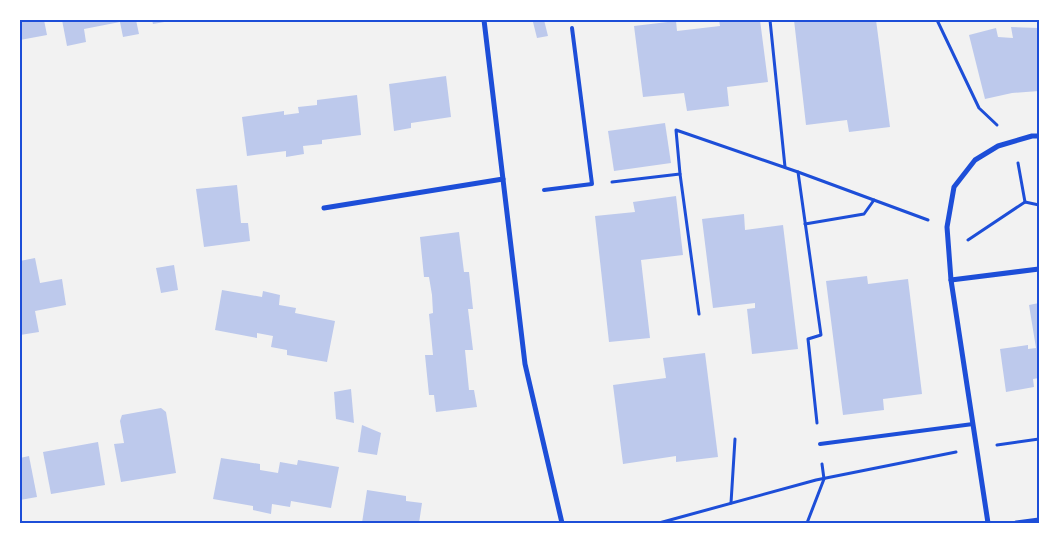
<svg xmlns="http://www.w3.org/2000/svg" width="1059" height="543" font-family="'Alegreya Sans',sans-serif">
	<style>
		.building { fill: #bdc9ec }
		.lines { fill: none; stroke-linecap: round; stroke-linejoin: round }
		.path { stroke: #1d4ed8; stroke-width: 3 }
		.service { stroke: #1d4ed8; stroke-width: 4 }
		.minor { stroke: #1d4ed8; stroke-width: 5 }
		.neatline { fill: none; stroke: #1d4ed8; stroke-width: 2 }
	</style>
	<rect width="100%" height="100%" fill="#f2f2f2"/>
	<!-- building -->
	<g class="building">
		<path d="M 20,20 L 44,20 L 47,35 L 20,40 Z"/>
		<path d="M 62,20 L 136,20 L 139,34 L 123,37 L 120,22 L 84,29 L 86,42 L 67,46 Z"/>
		<path d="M 152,20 L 170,20 L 170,21 L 153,24 Z"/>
		<path d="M 544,20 L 548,36 L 537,38 L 533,22 Z"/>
		<path d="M 719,20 L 760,20 L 768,82 L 727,87 L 729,106 L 687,111 L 684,93 L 643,97 L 634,26 L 676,21 L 677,31 L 720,26 Z"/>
		<path d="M 794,20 L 876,20 L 890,127 L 849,132 L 847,120 L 806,125 Z"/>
		<path d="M 1011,27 L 1039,28 L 1039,91 L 1012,93 L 985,99 L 969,35 L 996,28 L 998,37 L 1013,38 Z"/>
		<path d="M 446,76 L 451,117 L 411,123 L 411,128 L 394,131 L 389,84 Z"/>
		<path d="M 357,95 L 361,135 L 322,140 L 322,144 L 303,146 L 304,154 L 286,157 L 286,151 L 247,156 L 242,117 L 284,111 L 284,115 L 299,113 L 298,107 L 317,105 L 317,100 Z"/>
		<path d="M 665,123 L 671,163 L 614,171 L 608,131 Z"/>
		<path d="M 237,185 L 241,223 L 248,223 L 250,241 L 204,247 L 196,189 Z"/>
		<path d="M 676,196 L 683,255 L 641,260 L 650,338 L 609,342 L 595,216 L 635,212 L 633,202 Z"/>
		<path d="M 744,214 L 745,230 L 783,225 L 798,349 L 752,354 L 747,309 L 755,308 L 755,303 L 713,308 L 702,219 Z"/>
		<path d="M 459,232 L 464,272 L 469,272 L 473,309 L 468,309 L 473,350 L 465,350 L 469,390 L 474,390 L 477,407 L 436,412 L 434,395 L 429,395 L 425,355 L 433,355 L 429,314 L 433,313 L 432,295 L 429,277 L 424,277 L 420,237 Z"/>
		<path d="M 35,258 L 40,283 L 62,279 L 66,305 L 35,311 L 39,332 L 20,335 L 20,261 Z"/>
		<path d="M 174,265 L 178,290 L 161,293 L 156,268 Z"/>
		<path d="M 867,276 L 868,284 L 908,279 L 922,394 L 883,399 L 884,410 L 843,415 L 826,281 Z"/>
		<path d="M 222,290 L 262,297 L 263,291 L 280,295 L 279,305 L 296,308 L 295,313 L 335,321 L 327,362 L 287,355 L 287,350 L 271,347 L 273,336 L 257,333 L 257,338 L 215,330 Z"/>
		<path d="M 1039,303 L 1039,378 L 1033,379 L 1034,387 L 1006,392 L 1000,349 L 1028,345 L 1028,349 L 1036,348 L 1029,305 Z"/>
		<path d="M 705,353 L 718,457 L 676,462 L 676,456 L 623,464 L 613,385 L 666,378 L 663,358 Z"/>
		<path d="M 351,389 L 354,423 L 336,419 L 334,392 Z"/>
		<path d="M 161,408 L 166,412 L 176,473 L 121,482 L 114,444 L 124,443 L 120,421 L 122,415 Z"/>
		<path d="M 362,425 L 381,433 L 377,455 L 358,452 Z"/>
		<path d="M 98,442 L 105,485 L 51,494 L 43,452 Z"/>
		<path d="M 29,456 L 37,497 L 20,500 L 20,458 Z"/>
		<path d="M 221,458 L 260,464 L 260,470 L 278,473 L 280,462 L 297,465 L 298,460 L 339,467 L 331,508 L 291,501 L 290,507 L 272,504 L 271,514 L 253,510 L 253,506 L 213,499 Z"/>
		<path d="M 367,490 L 406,496 L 406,501 L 422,503 L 419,523 L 362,523 Z"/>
	</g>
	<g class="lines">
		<!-- path -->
		<g class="path">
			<path d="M 770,20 L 785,167"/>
			<path d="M 937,20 L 979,108 L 997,125"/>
			<path d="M 1018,163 L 1025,202"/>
			<path d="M 798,172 L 821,335 L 808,339 L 817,423"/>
			<path d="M 680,174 L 699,314"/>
			<path d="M 612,182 L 680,174 L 676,130 L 798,172 L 928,220"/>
			<path d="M 805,224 L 864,214 L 874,200"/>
			<path d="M 968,240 L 1025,202 L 1039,205"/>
			<path d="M 997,445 L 1039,439"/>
			<path d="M 731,503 L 735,439"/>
			<path d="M 659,523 L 816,480 L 956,452"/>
			<path d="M 807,523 L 824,479 L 822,464"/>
		</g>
		<!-- service -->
		<g class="service">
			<path d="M 544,190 L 592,184 L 572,28"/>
			<path d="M 820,444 L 973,424"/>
		</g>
		<!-- minor -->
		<g class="minor">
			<path d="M 484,20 L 525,364 L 562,523"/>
			<path d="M 324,208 L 503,179"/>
			<path d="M 951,280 L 1039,269"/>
			<path d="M 988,523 L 951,280 L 947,227 L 954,187 L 975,160 L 998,146 L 1032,136 L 1039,136"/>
			<path d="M 1016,523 L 1039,520"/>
		</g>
	</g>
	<!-- border -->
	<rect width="1059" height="543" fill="none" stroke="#ffffff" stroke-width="42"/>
	<rect x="21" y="21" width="1017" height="501" class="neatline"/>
</svg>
